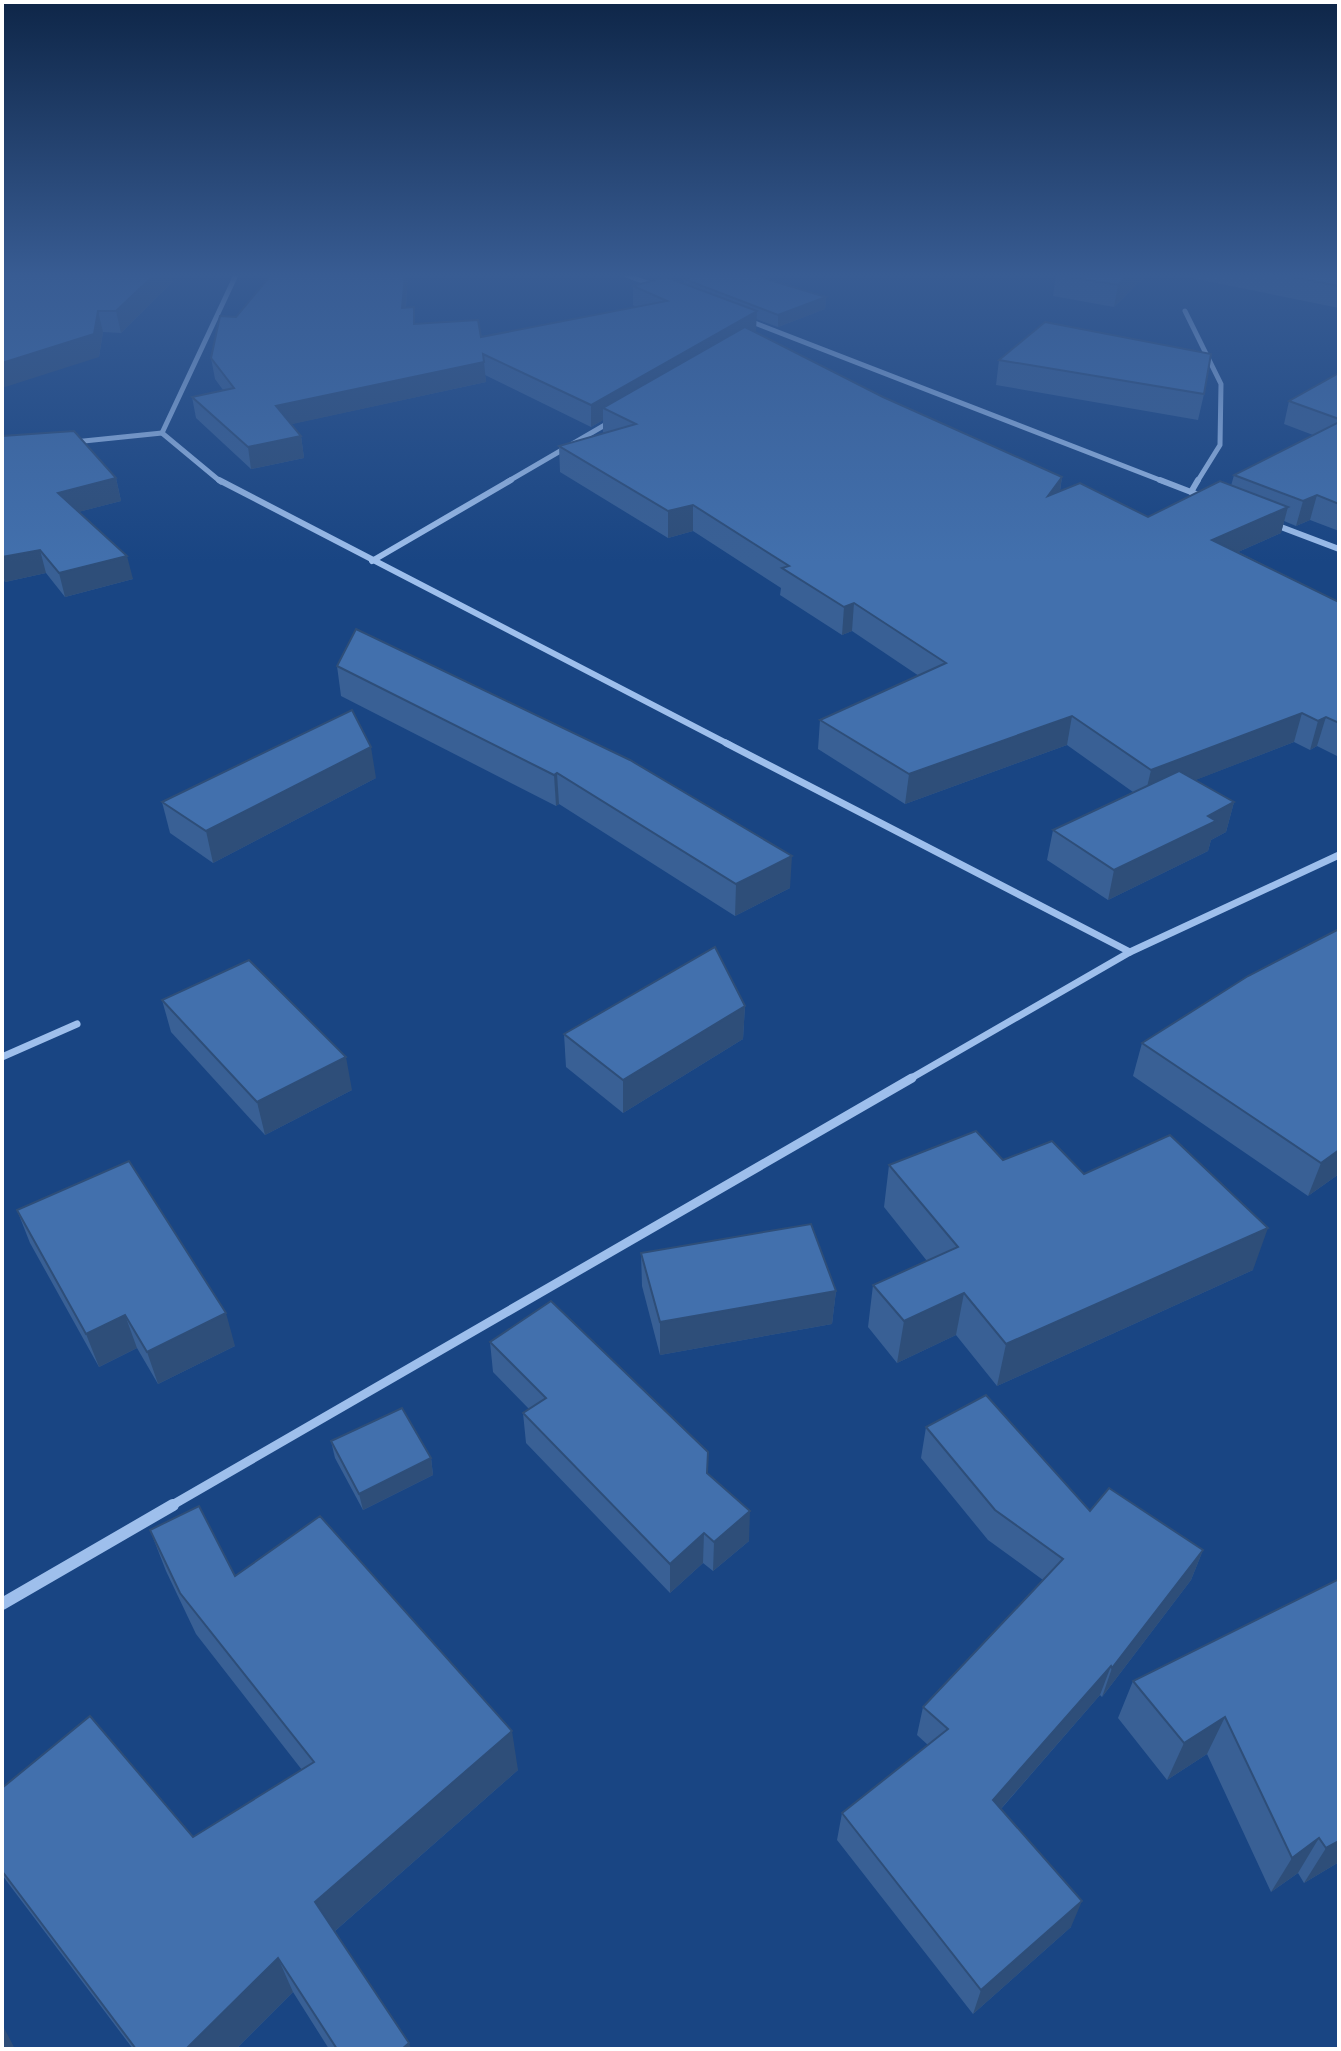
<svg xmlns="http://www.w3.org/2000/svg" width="1341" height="2051" font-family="'Fira Sans',sans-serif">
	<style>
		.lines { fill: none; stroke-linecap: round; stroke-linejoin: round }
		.minor-far4 { stroke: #9ebfec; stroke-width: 5 }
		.minor-far3 { stroke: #9ebfec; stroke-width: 6 }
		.minor-far2 { stroke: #9ebfec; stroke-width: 7 }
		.minor-far1 { stroke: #9ebfec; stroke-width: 9 }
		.minor { stroke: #9ebfec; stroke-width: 12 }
		.wall { fill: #396095 }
		.shaded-wall { fill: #2e4e79 }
		.building { fill: #4270ad; stroke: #2e4e79; stroke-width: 2 }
	</style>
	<rect width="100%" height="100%" fill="#194583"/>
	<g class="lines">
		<!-- minor-far4 -->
		<g class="minor-far4">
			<path d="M 626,275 L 656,286"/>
			<path d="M 1185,311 L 1221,384 L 1220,445 L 1197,482"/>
			<path d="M 747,320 L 1165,482"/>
			<path d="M 74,442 L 162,433"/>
			<path d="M 221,482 L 162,433 L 236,275"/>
			<path d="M 507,482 L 610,422"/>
		</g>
		<!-- minor-far3 -->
		<g class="minor-far3">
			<path d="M 219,480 L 730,745"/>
			<path d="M 1160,480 L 1204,497"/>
			<path d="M 1191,492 L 1198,480"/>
			<path d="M 1273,524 L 1339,549"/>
			<path d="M 372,561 L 511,480"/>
		</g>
		<!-- minor-far2 -->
		<g class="minor-far2">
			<path d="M 726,743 L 1130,952"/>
			<path d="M 2,1057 L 77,1024"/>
			<path d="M 908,1080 L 1130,952 L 1339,855"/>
		</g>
		<!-- minor-far1 -->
		<path class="minor-far1" d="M 169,1507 L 912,1078"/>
		<!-- minor -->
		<path class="minor" d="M 2,1604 L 173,1505"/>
	</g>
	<!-- wall -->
	<g class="wall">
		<path d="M 2,275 L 176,275 L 170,284 L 121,333 L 103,332 L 99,357 Z"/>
		<path d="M 408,275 L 406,308 L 415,324 L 481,337 L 636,307 L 633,305 L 633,286 L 684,284 L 684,279 L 826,297 L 825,309 L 778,327 L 756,319 L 756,331 L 754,332 L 883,397 L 1062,477 L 1060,491 L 1148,517 L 1231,486 L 1234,475 L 1313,435 L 1284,424 L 1289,401 L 1339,373 L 1339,531 L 1310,520 L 1296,526 L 1284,521 L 1281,533 L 1238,552 L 1339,602 L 1339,757 L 1317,746 L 1310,750 L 1294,742 L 1195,780 L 1234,802 L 1226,832 L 1211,840 L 1208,851 L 1108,900 L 1047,860 L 1053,830 L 1133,792 L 1067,745 L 905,804 L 818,749 L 820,720 L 919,676 L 852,631 L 842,635 L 780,595 L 781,588 L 693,531 L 668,538 L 560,472 L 559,446 L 604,433 L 603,432 L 603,420 L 591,427 L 485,375 L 486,382 L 291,424 L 301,436 L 304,458 L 251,469 L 196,418 L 192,397 L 223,390 L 215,379 L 211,358 L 236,317 Z"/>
		<path d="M 1056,275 L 1146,275 L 1114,307 L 1053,296 Z"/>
		<path d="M 1177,275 L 1339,275 L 1339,308 Z"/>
		<path d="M 999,360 L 1204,394 L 1198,420 L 996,385 Z"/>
		<path d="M 2,436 L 116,478 L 121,501 L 78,512 L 133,579 L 65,597 L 46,573 L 5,582 L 2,575 Z"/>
		<path d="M 337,666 L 790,888 L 735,916 L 559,804 L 556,806 L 341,696 Z"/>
		<path d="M 376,778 L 213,863 L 170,833 L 162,802 Z"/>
		<path d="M 1339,929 L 1339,1174 L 1308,1196 L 1133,1076 L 1142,1043 Z"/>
		<path d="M 162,1000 L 352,1090 L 265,1135 L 171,1032 Z"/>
		<path d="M 745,1006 L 743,1039 L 623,1113 L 566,1067 L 564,1034 Z"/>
		<path d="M 1003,1160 L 1084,1174 L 1253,1270 L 997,1386 L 956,1335 L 897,1363 L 868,1327 L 873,1285 L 927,1261 L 884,1207 L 889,1165 Z"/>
		<path d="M 17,1210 L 235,1346 L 158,1384 L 137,1348 L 99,1367 L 30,1243 Z"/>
		<path d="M 641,1253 L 836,1291 L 832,1324 L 660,1355 L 642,1286 Z"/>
		<path d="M 490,1342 L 708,1474 L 749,1541 L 713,1571 L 703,1563 L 670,1593 L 526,1443 L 523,1413 L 529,1409 L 493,1372 Z"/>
		<path d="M 926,1427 L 1090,1511 L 1203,1550 L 1191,1580 L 1102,1697 L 1100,1695 L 1001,1809 L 1071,1927 L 973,2014 L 837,1840 L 842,1813 L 928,1745 L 917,1735 L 923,1707 L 1043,1580 L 988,1540 L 921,1458 Z"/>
		<path d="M 331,1441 L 431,1458 L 433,1475 L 363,1510 L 335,1458 Z"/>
		<path d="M 150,1530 L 235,1576 L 518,1770 L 335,1931 L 411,2049 L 329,2049 L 293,1992 L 236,2049 L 133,2049 L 2,1875 L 2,1788 L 193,1837 L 302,1770 L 196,1634 L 166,1571 Z"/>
		<path d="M 1339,1579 L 1339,1862 L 1304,1883 L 1298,1873 L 1271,1892 L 1207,1754 L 1167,1780 L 1118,1718 L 1133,1681 Z"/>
	</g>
	<!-- shaded-wall -->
	<g class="shaded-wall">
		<path d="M 154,275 L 176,275 L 170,284 L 121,333 L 116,311 Z"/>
		<path d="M 405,275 L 408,275 L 404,328 L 402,308 Z"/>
		<path d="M 1128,275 L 1146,275 L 1114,307 L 1118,285 Z"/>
		<path d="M 826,297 L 825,309 L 778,327 L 778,315 Z"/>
		<path d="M 98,311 L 103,332 L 99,357 L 2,388 L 2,363 Z"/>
		<path d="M 757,311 L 756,331 L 614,413 L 603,408 L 603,420 L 591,427 L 591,405 Z"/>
		<path d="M 484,362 L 486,382 L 279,427 L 276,406 Z"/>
		<path d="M 301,436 L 304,458 L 251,469 L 248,447 Z"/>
		<path d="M 1062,477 L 1058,502 L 1048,496 Z"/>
		<path d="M 116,478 L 121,501 L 63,516 L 58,493 Z"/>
		<path d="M 1317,495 L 1310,520 L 1296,526 L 1303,501 Z"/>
		<path d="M 693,505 L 693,531 L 668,538 L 668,511 Z"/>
		<path d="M 1288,507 L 1281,533 L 1206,566 L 1212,540 Z"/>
		<path d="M 40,550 L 46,573 L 5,582 L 2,571 L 2,557 Z"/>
		<path d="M 127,556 L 133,579 L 65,597 L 59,573 Z"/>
		<path d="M 854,603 L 852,631 L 842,635 L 844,607 Z"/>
		<path d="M 1302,713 L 1294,742 L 1144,800 L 1151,770 Z"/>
		<path d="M 1072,716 L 1067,745 L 905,804 L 909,774 Z"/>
		<path d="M 1326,717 L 1317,746 L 1310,750 L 1318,721 Z"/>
		<path d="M 371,747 L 376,778 L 213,863 L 206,831 Z"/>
		<path d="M 557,773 L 559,804 L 556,806 L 554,775 Z"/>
		<path d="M 1234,802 L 1226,832 L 1211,840 L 1208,851 L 1108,900 L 1114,870 L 1208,816 Z"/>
		<path d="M 792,856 L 790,888 L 735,916 L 736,884 Z"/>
		<path d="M 745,1006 L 743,1039 L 623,1113 L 623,1080 Z"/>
		<path d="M 346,1057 L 352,1090 L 265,1135 L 257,1102 Z"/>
		<path d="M 1339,1150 L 1339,1174 L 1308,1196 L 1321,1163 Z"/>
		<path d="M 1268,1228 L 1253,1270 L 997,1386 L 1006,1344 Z"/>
		<path d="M 836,1291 L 832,1324 L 660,1355 L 660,1322 Z"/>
		<path d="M 964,1293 L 956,1335 L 897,1363 L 904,1321 Z"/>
		<path d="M 226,1313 L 235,1346 L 158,1384 L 147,1352 Z"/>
		<path d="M 125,1315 L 137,1348 L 99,1367 L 86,1334 Z"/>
		<path d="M 431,1458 L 433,1475 L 363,1510 L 359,1494 Z"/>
		<path d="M 750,1511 L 749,1541 L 713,1571 L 714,1542 Z"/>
		<path d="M 704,1533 L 703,1563 L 670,1593 L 670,1564 Z"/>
		<path d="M 1203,1550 L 1191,1580 L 1102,1697 L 1112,1668 Z"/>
		<path d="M 1111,1666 L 1100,1695 L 985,1827 L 993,1800 Z"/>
		<path d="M 1225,1717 L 1207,1754 L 1167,1780 L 1184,1743 Z"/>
		<path d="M 512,1731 L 518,1770 L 328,1937 L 315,1902 Z"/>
		<path d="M 1319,1838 L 1298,1873 L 1271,1892 L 1292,1858 Z"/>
		<path d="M 1339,1841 L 1339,1862 L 1304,1883 L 1326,1848 Z"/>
		<path d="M 1082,1901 L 1071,1927 L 973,2014 L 981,1990 Z"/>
		<path d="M 278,1958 L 293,1992 L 236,2049 L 186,2049 Z"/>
		<path d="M 2,2024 L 15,2049 L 5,2049 L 2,2043 Z"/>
		<path d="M 409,2043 L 411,2049 L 402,2049 Z"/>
	</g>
	<!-- building -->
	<g class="building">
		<path d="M 2,275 L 154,275 L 116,311 L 98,311 L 94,334 L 2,363 Z"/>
		<path d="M 271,275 L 405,275 L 402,308 L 414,307 L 414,324 L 478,320 L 481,337 L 667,301 L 633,286 L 666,277 L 757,311 L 591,405 L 483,354 L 484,362 L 276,406 L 301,436 L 248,447 L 192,397 L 234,388 L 211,358 L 220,316 L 236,317 Z"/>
		<path d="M 701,275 L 753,275 L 826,297 L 778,315 L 684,279 Z"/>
		<path d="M 1056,275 L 1128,275 L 1118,285 Z"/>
		<path d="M 1283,275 L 1339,275 L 1339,286 Z"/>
		<path d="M 1045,322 L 1211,354 L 1204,394 L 999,360 Z"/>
		<path d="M 745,327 L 883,397 L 1062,477 L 1048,496 L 1080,483 L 1148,517 L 1220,481 L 1288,507 L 1212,540 L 1339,602 L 1339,723 L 1326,717 L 1318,721 L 1302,713 L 1151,770 L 1072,716 L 909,774 L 820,720 L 946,663 L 854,603 L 844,607 L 782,568 L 789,566 L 693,505 L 668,511 L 559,446 L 636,424 L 603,408 Z"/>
		<path d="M 1339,373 L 1339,419 L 1289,401 Z"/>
		<path d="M 1339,422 L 1339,504 L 1317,495 L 1303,501 L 1234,475 Z"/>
		<path d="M 74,431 L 116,478 L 58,493 L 127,556 L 59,573 L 40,550 L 2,557 L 2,436 Z"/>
		<path d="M 356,629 L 630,760 L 792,856 L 736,884 L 557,773 L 554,775 L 337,666 Z"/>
		<path d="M 352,710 L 371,747 L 206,831 L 162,802 Z"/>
		<path d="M 1179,771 L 1234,802 L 1208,816 L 1216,821 L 1114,870 L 1053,830 Z"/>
		<path d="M 1339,929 L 1339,1150 L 1321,1163 L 1142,1043 L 1248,976 Z"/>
		<path d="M 715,947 L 745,1006 L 623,1080 L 564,1034 Z"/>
		<path d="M 249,960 L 346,1057 L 257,1102 L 162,1000 Z"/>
		<path d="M 976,1131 L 1003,1160 L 1052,1141 L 1084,1174 L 1170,1135 L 1268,1228 L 1006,1344 L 964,1293 L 904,1321 L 873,1285 L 958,1247 L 889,1165 Z"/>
		<path d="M 129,1161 L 226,1313 L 147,1352 L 125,1315 L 86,1334 L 17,1210 Z"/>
		<path d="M 811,1224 L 836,1291 L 660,1322 L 641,1253 Z"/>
		<path d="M 551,1301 L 708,1452 L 707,1473 L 750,1511 L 714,1542 L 704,1533 L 670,1564 L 523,1413 L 546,1398 L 490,1342 Z"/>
		<path d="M 986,1395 L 1090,1511 L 1109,1488 L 1203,1550 L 1112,1668 L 1111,1666 L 993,1800 L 1082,1901 L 981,1990 L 842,1813 L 948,1729 L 923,1707 L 1063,1559 L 995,1510 L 926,1427 Z"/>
		<path d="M 402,1408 L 431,1458 L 359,1494 L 331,1441 Z"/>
		<path d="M 199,1506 L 235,1576 L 320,1516 L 512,1731 L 315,1902 L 409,2043 L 402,2049 L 337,2049 L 278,1958 L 186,2049 L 136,2049 L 2,1871 L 2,1788 L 90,1716 L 193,1837 L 314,1762 L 180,1593 L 150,1530 Z"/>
		<path d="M 1339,1579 L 1339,1841 L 1326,1848 L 1319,1838 L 1292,1858 L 1225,1717 L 1184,1743 L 1133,1681 Z"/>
	</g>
	<!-- sky -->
	<linearGradient id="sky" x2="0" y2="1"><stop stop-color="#0e2648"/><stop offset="0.49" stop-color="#385c93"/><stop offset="1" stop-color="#385c93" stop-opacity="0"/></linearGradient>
	<rect width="1341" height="562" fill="url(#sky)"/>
	<!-- border -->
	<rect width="1341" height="2051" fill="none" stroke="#ffffff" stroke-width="8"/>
</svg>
